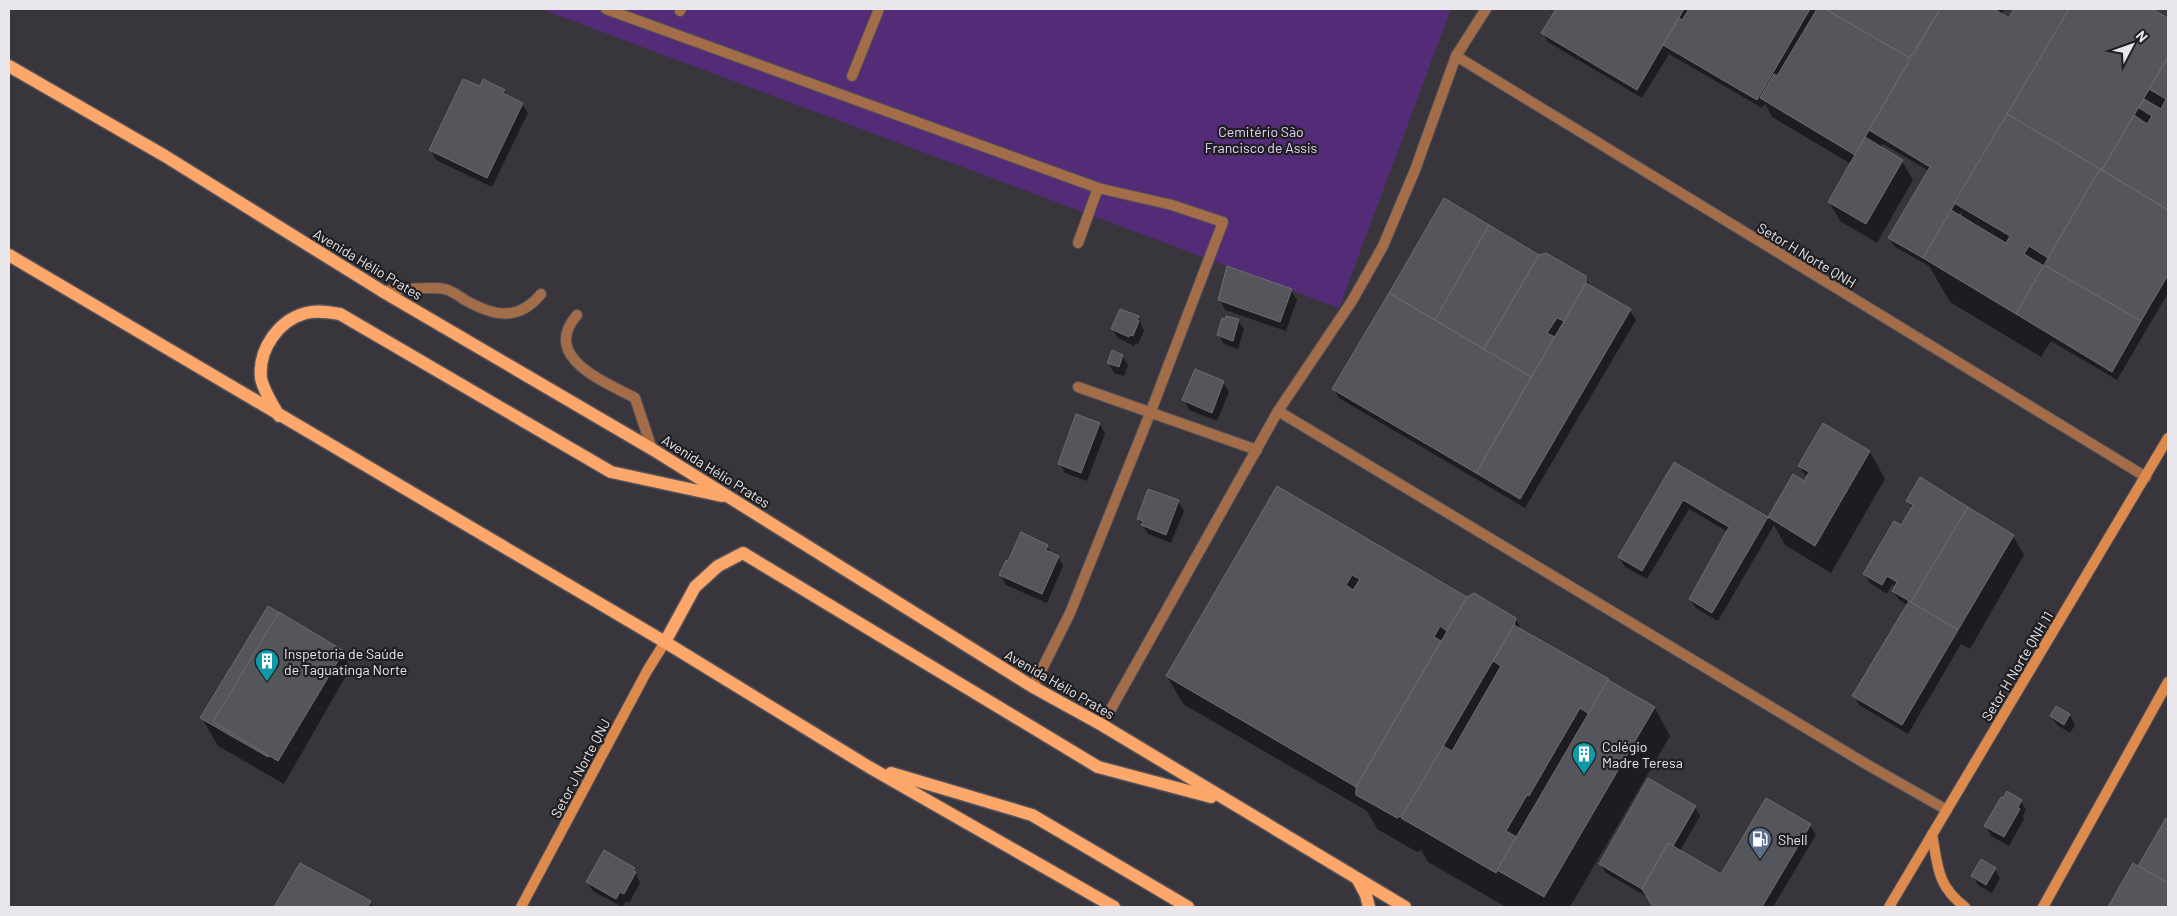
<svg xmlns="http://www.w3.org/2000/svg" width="2177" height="916" font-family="Barlow,sans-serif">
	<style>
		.green { fill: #532b76 }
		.shadow { fill: #0007; fill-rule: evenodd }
		.building { fill: #55555c; stroke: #6c6c73; fill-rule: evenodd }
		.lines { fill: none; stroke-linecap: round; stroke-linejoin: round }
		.lane-casing { stroke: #545258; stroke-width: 12 }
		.street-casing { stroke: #545258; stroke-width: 12 }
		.secondary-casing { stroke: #545258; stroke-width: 12 }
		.primary-casing { stroke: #545258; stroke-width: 15 }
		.lane { stroke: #a26d48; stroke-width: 10 }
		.street { stroke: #a26d48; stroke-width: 10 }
		.secondary { stroke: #dd8a4c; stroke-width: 10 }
		.primary { stroke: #fda76a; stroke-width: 12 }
		.labels { text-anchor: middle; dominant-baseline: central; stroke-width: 4.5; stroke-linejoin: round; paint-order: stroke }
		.park-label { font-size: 14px; fill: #e4d1fd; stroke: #1f1e21 }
		.street-label { font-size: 14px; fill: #e9e7eb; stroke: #1f1e21 }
		.poi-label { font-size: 14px; fill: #e9e7eb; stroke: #1f1e21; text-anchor: start }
	</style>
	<rect width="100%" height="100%" fill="#38363c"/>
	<!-- green -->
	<path class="green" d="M 541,9 L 1451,9 L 1339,308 Z"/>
	<!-- shadow -->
	<g class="shadow">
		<path d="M 1557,9 L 2005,9 L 2001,15 L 2009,19 L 2016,9 L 2149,9 L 2168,20 L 2168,293 L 2117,380 L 2051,341 L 2041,357 L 1950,302 L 1929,266 L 1895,247 L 1889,238 L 1929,171 L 1883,144 L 1880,148 L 1902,161 L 1913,180 L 1877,243 L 1840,221 L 1829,202 L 1851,164 L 1772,117 L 1765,104 L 1762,108 L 1669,54 L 1642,98 L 1548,42 L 1543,33 ZM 1961,212 L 1965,220 L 1958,216 Z"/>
		<path d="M 480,88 L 504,90 L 508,97 L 522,104 L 528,113 L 492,187 L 436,160 L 431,150 Z"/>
		<path d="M 1444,200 L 1539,256 L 1585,277 L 1591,287 L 1630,310 L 1636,320 L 1525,508 L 1339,398 L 1334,389 Z"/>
		<path d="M 1291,290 L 1297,300 L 1286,331 L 1225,310 L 1220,300 Z"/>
		<path d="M 1138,317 L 1144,331 L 1138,344 L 1136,343 L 1134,346 L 1118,338 L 1112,329 Z"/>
		<path d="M 1238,320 L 1244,329 L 1238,349 L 1224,344 L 1219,335 Z"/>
		<path d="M 1122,356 L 1128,365 L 1124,376 L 1114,373 L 1109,363 Z"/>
		<path d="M 1223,382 L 1229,392 L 1217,421 L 1189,410 L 1184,400 Z"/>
		<path d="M 1100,424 L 1105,434 L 1087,481 L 1065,473 L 1060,464 Z"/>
		<path d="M 1870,452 L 1885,479 L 1831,573 L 1785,545 L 1774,525 L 1718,621 L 1696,608 L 1690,599 L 1728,532 L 1689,509 L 1647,579 L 1625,567 L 1619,557 L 1674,464 L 1769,519 L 1794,476 L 1804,483 L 1807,478 L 1799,466 Z"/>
		<path d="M 1277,487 L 1468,599 L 1515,618 L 1522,631 L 1655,708 L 1670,736 L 1570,907 L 1531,907 L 1527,905 L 1526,907 L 1506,907 L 1428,862 L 1421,850 L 1417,852 L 1377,829 L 1367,811 L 1183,704 L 1167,676 Z"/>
		<path d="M 1178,501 L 1184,511 L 1171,543 L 1148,534 L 1138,519 Z"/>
		<path d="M 1908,501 L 2013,536 L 2024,555 L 1970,649 L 1961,644 L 1908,734 L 1859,705 L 1854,696 L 1907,605 L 1899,600 L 1893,591 L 1896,586 L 1892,584 L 1887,594 L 1870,583 L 1865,574 L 1902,527 L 1912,509 Z"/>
		<path d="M 1047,546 L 1052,554 L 1058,557 L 1063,566 L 1047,603 L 1006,585 L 1001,575 Z"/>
		<path d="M 343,652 L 348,662 L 344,669 L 347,674 L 284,784 L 218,746 L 202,718 Z"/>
		<path d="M 2056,708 L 2070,715 L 2075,725 L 2070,733 L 2057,725 L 2051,716 Z"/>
		<path d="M 2021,801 L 2026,810 L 2023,816 L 2024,819 L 2009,846 L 1991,836 L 1986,826 Z"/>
		<path d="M 1695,807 L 1700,816 L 1680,851 L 1722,876 L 1810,825 L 1816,835 L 1773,907 L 1655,907 L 1649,898 L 1606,873 L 1600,864 Z"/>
		<path d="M 2168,816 L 2168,907 L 2109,907 L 2134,865 L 2139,868 Z"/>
		<path d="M 300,865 L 370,902 L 373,907 L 275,907 Z"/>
		<path d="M 634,869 L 640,883 L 629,903 L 626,901 L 622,907 L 593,891 L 587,882 Z"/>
		<path d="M 1995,869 L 2000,878 L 1992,893 L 1978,885 L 1973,876 Z"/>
	</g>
	<!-- building -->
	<g class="building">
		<path d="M 1556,9 L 1684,9 L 1637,90 L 1541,33 Z"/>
		<path d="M 1689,9 L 1810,9 L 1757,100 L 1663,45 L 1679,18 L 1682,20 Z"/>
		<path d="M 1817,9 L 1825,9 L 1910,58 L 1855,155 L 1760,98 L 1774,74 L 1777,76 Z"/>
		<path d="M 1825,9 L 1940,9 L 1910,58 Z"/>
		<path d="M 1940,9 L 1994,9 L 2009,18 L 2014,9 L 2069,9 L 1923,258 L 1888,238 L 1930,167 L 1869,130 Z"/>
		<path d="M 2069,9 L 2152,9 L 2168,18 L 2168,57 L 2102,170 L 2007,114 Z"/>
		<path d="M 2168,57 L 2168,210 L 2102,170 L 2134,115 L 2147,124 L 2152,116 L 2139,108 L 2144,99 L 2161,109 L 2166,99 L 2149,89 Z"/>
		<path d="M 463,79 L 480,86 L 483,79 L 505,90 L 503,93 L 523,103 L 487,178 L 429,150 Z"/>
		<path d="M 2007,114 L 2100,169 L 2048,258 L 2029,246 L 2024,254 L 2044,266 L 2016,314 L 1923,258 L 1951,210 L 2006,243 L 2010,236 L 1954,203 Z"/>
		<path d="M 1865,137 L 1903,160 L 1866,224 L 1828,202 Z"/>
		<path d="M 2100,169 L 2168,210 L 2168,275 L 2141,321 L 2044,265 Z"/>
		<path d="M 1444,198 L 1489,225 L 1435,320 L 1389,293 Z"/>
		<path d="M 1489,225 L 1539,255 L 1484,349 L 1435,320 Z"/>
		<path d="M 1546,253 L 1586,276 L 1586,283 L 1564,321 L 1557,318 L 1547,333 L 1555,337 L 1531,377 L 1484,349 L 1539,255 Z"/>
		<path d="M 2044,265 L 2141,321 L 2112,372 L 2016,314 Z"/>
		<path d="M 1227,266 L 1292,289 L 1280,322 L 1218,300 Z"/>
		<path d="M 1586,283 L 1631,309 L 1520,499 L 1476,473 Z"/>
		<path d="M 1389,293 L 1531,377 L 1476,473 L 1332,389 Z"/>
		<path d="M 1120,309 L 1139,316 L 1137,320 L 1139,321 L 1133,336 L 1130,335 L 1129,337 L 1111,329 Z"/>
		<path d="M 1226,316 L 1239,319 L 1233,341 L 1217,335 L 1222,318 L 1225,319 Z"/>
		<path d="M 1112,350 L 1123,355 L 1119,367 L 1107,363 Z"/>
		<path d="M 1195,369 L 1224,381 L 1212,413 L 1182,400 Z"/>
		<path d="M 1076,414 L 1100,423 L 1081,473 L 1058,464 Z"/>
		<path d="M 1823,423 L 1870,451 L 1815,546 L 1768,517 L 1793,474 L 1804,481 L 1809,472 L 1798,466 Z"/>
		<path d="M 1674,462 L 1768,517 L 1712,613 L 1689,599 L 1729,527 L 1683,500 L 1642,571 L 1618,557 Z"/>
		<path d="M 1920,477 L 1968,507 L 1911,602 L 1892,591 L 1897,582 L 1887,576 L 1882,585 L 1863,574 L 1894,521 L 1901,525 L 1913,505 L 1906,501 Z"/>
		<path d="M 1277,486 L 1467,597 L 1447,631 L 1440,626 L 1434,637 L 1441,641 L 1356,787 L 1166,676 ZM 1352,575 L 1360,579 L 1353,590 L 1346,585 Z"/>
		<path d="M 1148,489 L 1179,500 L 1166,535 L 1141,525 L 1143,521 L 1137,519 Z"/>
		<path d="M 1968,507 L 2014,535 L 1958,630 L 1911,602 Z"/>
		<path d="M 1021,532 L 1048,545 L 1046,550 L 1059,556 L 1042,594 L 999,575 L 1006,560 L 1008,561 Z"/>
		<path d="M 1474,593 L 1516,618 L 1514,625 L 1403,815 L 1397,818 L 1356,795 L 1356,787 L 1467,597 Z"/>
		<path d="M 1909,601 L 1958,630 L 1902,725 L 1852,696 Z"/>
		<path d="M 268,606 L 332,646 L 268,757 L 200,718 Z"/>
		<path d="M 279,612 L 344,651 L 278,761 L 213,722 Z"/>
		<path d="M 1514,625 L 1609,679 L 1589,714 L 1580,708 L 1529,796 L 1527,795 L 1506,831 L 1517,837 L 1496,873 L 1401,818 L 1443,746 L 1452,751 L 1501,666 L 1493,661 Z"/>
		<path d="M 1608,680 L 1655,707 L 1544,897 L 1497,870 Z"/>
		<path d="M 2056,706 L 2070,714 L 2064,725 L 2050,716 Z"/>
		<path d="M 1648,778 L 1696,806 L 1673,846 L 1668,843 L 1642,889 L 1599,864 Z"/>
		<path d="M 2007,791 L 2022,800 L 2018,807 L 2020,809 L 2004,837 L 1984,826 L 2001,797 L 2003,798 Z"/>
		<path d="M 1766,798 L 1811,824 L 1762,907 L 1653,907 L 1642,889 L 1668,843 L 1721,874 Z"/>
		<path d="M 2166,818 L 2168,819 L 2168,883 L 2138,866 Z"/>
		<path d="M 604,850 L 635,868 L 633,871 L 636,872 L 624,894 L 620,892 L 616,899 L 586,882 Z"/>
		<path d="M 1981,859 L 1996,868 L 1986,885 L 1971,876 Z"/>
		<path d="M 300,863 L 371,901 L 368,907 L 274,907 Z"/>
		<path d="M 2133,863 L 2168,883 L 2168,907 L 2108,907 Z"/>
	</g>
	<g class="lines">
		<!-- lane casing -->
		<g class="lane-casing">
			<g id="lane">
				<path d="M 606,9 L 1098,188 L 1172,205 L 1223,222 L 1151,411 L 1070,613 L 1033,687"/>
				<path d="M 1078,243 L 1098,188"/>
				<path d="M 382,291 C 398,290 431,286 444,289 C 451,290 459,296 465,300 C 493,316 518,322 541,294"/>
				<path d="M 577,315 C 540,358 606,382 635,398 L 652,449"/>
				<path d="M 1078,387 L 1257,450"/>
			</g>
		</g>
		<!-- street casing -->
		<g class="street-casing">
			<g id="street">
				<path d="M 680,11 L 681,9"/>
				<path d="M 1456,56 L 2146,477"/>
				<path d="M 852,76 L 879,9"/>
				<path d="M 1278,411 L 1866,764 L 1947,810"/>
				<path d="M 1102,725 L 1278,411 L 1352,301 L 1383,246 L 1415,170 L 1456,56 L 1486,9"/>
			</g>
		</g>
		<!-- secondary casing -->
		<g class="secondary-casing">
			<g id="secondary">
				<path d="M 1932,834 C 1938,867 1937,886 1965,907"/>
				<path d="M 521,907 L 647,671 L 665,642"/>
				<path d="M 1889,907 L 2168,438"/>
				<path d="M 2043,907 L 2168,682"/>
			</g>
		</g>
		<!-- primary casing -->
		<g class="primary-casing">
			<g id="primary">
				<path d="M 9,66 L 165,156 L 382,291 L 652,449 L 1033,687 L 1102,725 L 1405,907"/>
				<path d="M 9,255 L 665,642 L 869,767 L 1114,907"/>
				<path d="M 279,416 C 273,405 263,390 261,378 C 258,349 279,320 306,313 C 317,310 329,312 340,314 L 611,472 L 722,496"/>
				<path d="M 665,642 L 695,587 L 718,566 L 743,553 L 1098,767 L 1211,797"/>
				<path d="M 891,773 L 1032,815 L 1188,907"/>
				<path d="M 1358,880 L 1366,895 L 1369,907"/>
			</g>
		</g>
		<!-- lane -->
		<use href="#lane" class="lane"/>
		<!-- street -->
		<use href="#street" class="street"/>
		<!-- secondary -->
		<use href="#secondary" class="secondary"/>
		<!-- primary -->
		<use href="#primary" class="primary"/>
	</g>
	<!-- icons -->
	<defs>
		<g id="building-pin" transform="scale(1.25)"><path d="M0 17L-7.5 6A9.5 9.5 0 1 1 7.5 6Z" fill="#0f9aa8" stroke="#1f1e21"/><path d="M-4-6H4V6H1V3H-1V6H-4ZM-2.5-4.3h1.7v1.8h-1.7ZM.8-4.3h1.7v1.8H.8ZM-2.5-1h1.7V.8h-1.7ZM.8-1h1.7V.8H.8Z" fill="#fff"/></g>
		<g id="fuel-pin" transform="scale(1.25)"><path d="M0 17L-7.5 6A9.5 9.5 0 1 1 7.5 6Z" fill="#5c6f8a" stroke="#1f1e21"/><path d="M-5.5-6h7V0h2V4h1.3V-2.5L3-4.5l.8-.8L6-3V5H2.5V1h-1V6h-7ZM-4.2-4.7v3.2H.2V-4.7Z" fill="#fff"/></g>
	</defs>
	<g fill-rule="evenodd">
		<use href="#building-pin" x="267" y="661"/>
		<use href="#building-pin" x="1584" y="754"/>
		<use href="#fuel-pin" x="1760" y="839"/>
	</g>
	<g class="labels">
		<!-- park labels -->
		<g class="park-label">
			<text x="1261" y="131">Cemitério São<tspan x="1261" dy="16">Francisco de Assis</tspan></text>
		</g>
		<!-- street labels -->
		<g class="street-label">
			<text transform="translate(1807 255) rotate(31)">Setor H Norte QNH</text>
			<text transform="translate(368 264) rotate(31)">Avenida Hélio Prates</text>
			<text transform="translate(716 471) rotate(32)">Avenida Hélio Prates</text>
			<text transform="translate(2017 666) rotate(-59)">Setor H Norte QNH 11</text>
			<text transform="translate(1060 684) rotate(30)">Avenida Hélio Prates</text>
			<text transform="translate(580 768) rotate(-62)">Setor J Norte QNJ</text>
		</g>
		<!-- poi labels -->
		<g class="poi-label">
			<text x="284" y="653">Inspetoria de Saúde<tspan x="284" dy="16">de Taguatinga Norte</tspan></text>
			<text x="1602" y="746">Colégio<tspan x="1602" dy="16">Madre Teresa</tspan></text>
			<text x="1778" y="839">Shell</text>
		</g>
	</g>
	<!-- border -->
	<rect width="2177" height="916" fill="none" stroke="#e9e7eb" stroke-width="20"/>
	<!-- north arrow -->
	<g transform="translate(2132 45) rotate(49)" stroke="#1f1e21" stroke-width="4" paint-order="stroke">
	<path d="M0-4L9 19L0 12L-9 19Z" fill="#e9e7eb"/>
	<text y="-8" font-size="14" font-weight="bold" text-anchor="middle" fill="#e9e7eb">N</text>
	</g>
</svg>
